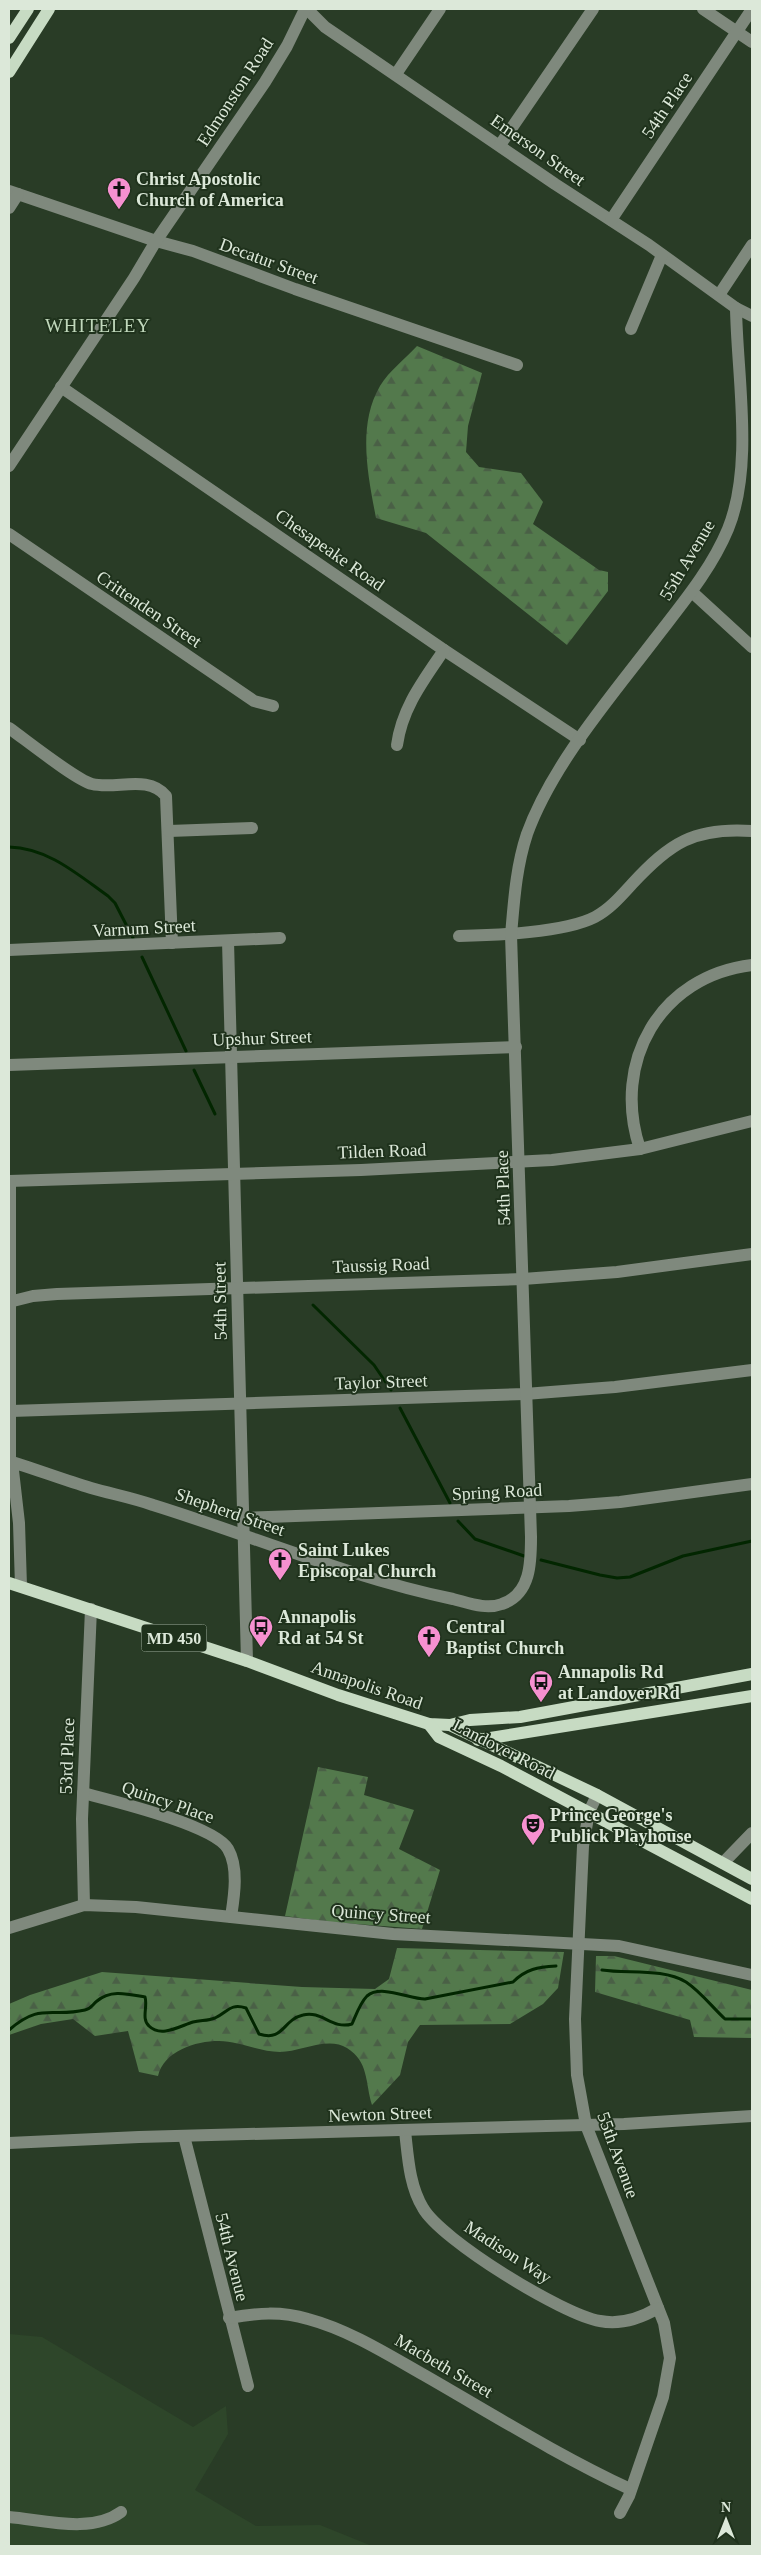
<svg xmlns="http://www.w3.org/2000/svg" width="761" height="2555" font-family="Georgia,serif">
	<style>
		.built { fill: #2e462a }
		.forest { fill: url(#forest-firs) }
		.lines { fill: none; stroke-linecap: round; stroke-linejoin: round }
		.stream { stroke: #022600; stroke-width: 3 }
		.minor { stroke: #7f897d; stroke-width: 12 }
		.major { stroke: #c7dbc3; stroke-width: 12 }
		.labels { text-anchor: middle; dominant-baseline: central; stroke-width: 4; stroke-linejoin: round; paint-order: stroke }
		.shield { fill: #1f321c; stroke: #a3b1a0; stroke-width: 1 }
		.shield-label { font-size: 16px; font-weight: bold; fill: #dce8d9 }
		.street-label { font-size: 18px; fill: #dce8d9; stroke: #1f321c }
		.poi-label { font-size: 18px; font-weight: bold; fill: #dce8d9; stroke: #1f321c; text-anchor: start }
		.neighbourhood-label { font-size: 19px; letter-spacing: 1px; fill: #c1d8bc; stroke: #1f321c }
	</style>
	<defs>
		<pattern id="forest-firs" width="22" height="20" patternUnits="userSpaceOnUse" patternTransform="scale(1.25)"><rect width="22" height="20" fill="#53794c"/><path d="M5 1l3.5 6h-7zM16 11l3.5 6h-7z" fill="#4a6046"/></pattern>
	</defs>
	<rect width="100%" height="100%" fill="#293c26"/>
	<!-- built -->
	<path class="built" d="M 9,2334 L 42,2337 L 193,2427 L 226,2406 L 228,2434 L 195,2490 L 256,2526 L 320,2525 L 372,2546 L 9,2546 Z"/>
	<!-- forest -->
	<g class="forest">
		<path d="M 417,346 L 482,373 L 468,426 L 466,452 L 479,467 L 521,473 L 543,502 L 533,524 L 599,570 L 608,572 L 608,591 L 567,645 L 426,533 L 376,518 C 368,476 357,425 380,386 C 389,371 406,358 417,346 Z"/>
		<path d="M 318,1767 L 368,1777 L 364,1795 L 414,1810 L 399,1849 L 440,1870 L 422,1929 L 330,1922 L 285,1916 Z"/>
		<path d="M 397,1948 L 564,1952 L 558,1988 L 543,2004 L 510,2024 L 420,2025 L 408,2042 L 400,2075 L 372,2105 C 365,2082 369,2062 347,2048 C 328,2036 300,2052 280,2052 C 259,2052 239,2041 219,2041 C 195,2041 164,2051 158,2076 L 139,2072 L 128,2031 L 95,2036 L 73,2019 L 41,2024 L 9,2035 L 9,2004 L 30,1995 L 102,1972 L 302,1987 L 375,1989 L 389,1979 Z"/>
		<path d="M 596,1956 L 614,1956 L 752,1990 L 752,2038 L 694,2037 L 690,2020 L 595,1992 Z"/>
	</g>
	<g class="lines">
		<!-- stream -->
		<g class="stream">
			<path d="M 9,847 C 48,848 77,874 108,896 L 115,903 L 133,938"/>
			<path d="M 142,957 L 186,1051"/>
			<path d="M 194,1070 L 215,1114"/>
			<path d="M 313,1305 L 374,1365 L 391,1390"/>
			<path d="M 400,1408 L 450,1503"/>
			<path d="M 458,1521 L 475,1539 L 524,1556"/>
			<path d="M 541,1560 L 600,1575 L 617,1578 L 630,1577 L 683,1556 L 752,1541"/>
			<path d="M 602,1970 C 628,1974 663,1968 686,1982 C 701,1992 712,2007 725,2019 L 752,2019"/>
			<path d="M 9,2030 C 41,2002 51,2018 85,2010 C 91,2009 92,2005 97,2001 C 111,1989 128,1994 145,1997 C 148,2006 141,2019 149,2026 C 161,2038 180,2026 193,2022 C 201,2020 208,2021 215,2018 C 228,2012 230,2003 246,2008 L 259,2034 C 284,2042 282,2020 303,2015 C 322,2010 332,2030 352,2024 C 356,2015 360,2003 367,1996 C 381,1984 409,1999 425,1999 L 513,1982 C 526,1969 538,1967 556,1966"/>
		</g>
		<!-- minor -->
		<g class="minor">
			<path d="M 307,9 L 325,27 L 555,184 L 649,245 L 736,308 L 752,316"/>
			<path d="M 703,9 L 752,42"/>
			<path d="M 396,74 L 440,9"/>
			<path d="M 500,145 L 593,9"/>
			<path d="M 9,191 L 156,241 L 193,251 L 295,289 L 517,365"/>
			<path d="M 9,208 L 18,194"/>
			<path d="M 611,220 L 752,9"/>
			<path d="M 719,295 L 752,245"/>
			<path d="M 631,329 L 662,255"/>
			<path d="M 61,387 L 444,650 L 580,740"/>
			<path d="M 9,466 L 134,278 L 156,241 L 265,82 L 287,46 L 305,9"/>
			<path d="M 9,534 L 254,701 L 273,706"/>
			<path d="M 692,592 L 752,647"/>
			<path d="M 9,728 C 26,740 76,780 92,784 C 116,790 148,774 166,796 L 172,943"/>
			<path d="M 397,745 C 402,708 423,681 444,650"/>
			<path d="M 169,831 L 252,828"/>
			<path d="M 459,936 C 495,935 564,933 595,917 C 610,909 621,896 632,884 C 670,843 694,827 752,831"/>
			<path d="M 228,941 L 247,1661"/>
			<path d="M 9,950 L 280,938"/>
			<path d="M 9,1065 L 516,1047"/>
			<path d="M 640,1149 C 611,1062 660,976 752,965"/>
			<path d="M 9,1181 L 361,1170 L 552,1160 L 640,1149 L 752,1121"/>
			<path d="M 10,1181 L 10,1469"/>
			<path d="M 9,1302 L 33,1296 L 57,1294 L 523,1279 L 617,1272 L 752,1254"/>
			<path d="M 11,1411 L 525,1394 L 615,1387 L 752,1370"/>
			<path d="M 243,1518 L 569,1506 L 620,1502 L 752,1484"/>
			<path d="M 21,1586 L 19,1523 L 12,1462 C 38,1470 64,1480 91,1488 C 112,1494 133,1498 153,1505 C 253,1536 351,1578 453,1599 C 469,1603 486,1610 502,1604 C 531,1594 531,1562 531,1537 L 511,935 C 514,901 516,867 527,834 C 552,765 610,698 655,639 C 681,605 711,570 728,529 C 754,465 737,376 736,308"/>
			<path d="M 83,1793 C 113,1801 214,1825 228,1849 C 239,1868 234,1897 231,1917"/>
			<path d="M 597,1795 L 589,1812 L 583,1846 L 575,2019 L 577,2075 L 586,2125 L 664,2323 L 670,2358 L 663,2397 L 629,2496 L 620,2513"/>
			<path d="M 723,1863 L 752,1833"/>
			<path d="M 84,1905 L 82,1819 L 91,1609"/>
			<path d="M 9,1928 L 84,1905 L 136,1907 L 393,1934 L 619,1946 L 752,1975"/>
			<path d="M 405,2131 C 408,2156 409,2185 423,2208 C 441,2240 563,2315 600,2321 C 620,2325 641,2318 658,2308"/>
			<path d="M 184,2136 L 248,2386"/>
			<path d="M 9,2143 L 139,2137 L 624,2124 L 752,2116"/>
			<path d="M 229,2318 C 256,2313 281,2311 308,2319 C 349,2330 387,2354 424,2375 C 492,2414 559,2456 630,2489"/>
			<path d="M 9,2517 C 44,2520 91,2534 121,2512"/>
		</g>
		<!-- major -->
		<g class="major">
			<path d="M 9,38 L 28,9"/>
			<path d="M 9,72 L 49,9"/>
			<path d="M 9,1583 L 247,1661 L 338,1695 L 429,1724 L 450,1725 L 597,1795 L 752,1879"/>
			<path d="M 429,1724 L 439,1737 L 501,1766 L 752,1899"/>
			<path d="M 450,1725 L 470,1720 L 520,1717 L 752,1674"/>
			<path d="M 478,1740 L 752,1696"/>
		</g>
	</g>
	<!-- icons -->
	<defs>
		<g id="church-pin" transform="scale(1.25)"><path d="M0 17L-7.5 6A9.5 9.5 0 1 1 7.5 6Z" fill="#f690d0" stroke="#1f321c"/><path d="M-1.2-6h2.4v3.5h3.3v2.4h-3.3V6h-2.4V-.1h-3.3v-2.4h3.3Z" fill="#111"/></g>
		<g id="bus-pin" transform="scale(1.25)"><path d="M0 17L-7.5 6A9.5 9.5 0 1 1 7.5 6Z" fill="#f690d0" stroke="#1f321c"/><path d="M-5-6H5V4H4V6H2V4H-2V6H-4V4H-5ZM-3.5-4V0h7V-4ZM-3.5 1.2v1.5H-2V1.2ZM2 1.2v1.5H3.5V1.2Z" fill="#111"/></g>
		<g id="theatre-pin" transform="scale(1.25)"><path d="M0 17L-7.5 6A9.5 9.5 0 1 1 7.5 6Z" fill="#f690d0" stroke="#1f321c"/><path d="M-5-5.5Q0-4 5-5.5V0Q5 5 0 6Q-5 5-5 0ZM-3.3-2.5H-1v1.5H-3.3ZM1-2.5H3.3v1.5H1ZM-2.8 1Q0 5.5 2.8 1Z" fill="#111"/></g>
	</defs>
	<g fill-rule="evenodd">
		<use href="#church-pin" x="119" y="189"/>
		<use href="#church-pin" x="280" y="1560"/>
		<use href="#bus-pin" x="261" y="1627"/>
		<use href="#church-pin" x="429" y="1637"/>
		<use href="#bus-pin" x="541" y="1682"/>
		<use href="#theatre-pin" x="533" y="1825"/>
	</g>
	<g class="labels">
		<!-- shield labels -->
		<rect class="shield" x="141.5" y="1624.5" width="65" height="27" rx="4"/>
		<g class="shield-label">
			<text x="174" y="1638">MD 450</text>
		</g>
		<!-- street labels -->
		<g class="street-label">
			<text transform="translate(235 92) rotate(-57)">Edmonston Road</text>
			<text transform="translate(667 105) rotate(-56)">54th Place</text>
			<text transform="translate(538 150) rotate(35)">Emerson Street</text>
			<text transform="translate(269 261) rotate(20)">Decatur Street</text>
			<text transform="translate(330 550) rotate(35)">Chesapeake Road</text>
			<text transform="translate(687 560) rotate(-59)">55th Avenue</text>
			<text transform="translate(149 609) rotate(34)">Crittenden Street</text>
			<text transform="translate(144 928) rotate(-3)">Varnum Street</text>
			<text transform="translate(262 1038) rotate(-2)">Upshur Street</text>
			<text transform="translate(382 1151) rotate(-2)">Tilden Road</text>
			<text transform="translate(503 1188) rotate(-92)">54th Place</text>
			<text transform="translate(381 1265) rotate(-2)">Taussig Road</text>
			<text transform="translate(220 1301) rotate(-91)">54th Street</text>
			<text transform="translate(381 1382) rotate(-2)">Taylor Street</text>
			<text transform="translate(497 1492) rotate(-3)">Spring Road</text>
			<text transform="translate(230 1512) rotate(19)">Shepherd Street</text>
			<text transform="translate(367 1685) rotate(19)">Annapolis Road</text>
			<text transform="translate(504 1749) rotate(27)">Landover Road</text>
			<text transform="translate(67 1756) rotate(-88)">53rd Place</text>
			<text transform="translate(168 1802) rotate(19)">Quincy Place</text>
			<text transform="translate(381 1914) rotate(4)">Quincy Street</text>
			<text transform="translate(380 2114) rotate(-2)">Newton Street</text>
			<text transform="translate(618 2155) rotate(70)">55th Avenue</text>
			<text transform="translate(508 2252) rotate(33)">Madison Way</text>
			<text transform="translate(232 2257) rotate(76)">54th Avenue</text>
			<text transform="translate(444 2366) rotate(30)">Macbeth Street</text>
		</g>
		<!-- poi labels -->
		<g class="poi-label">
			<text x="136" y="179">Christ Apostolic<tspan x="136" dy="21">Church of America</tspan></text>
			<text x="298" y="1550">Saint Lukes<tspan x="298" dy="21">Episcopal Church</tspan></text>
			<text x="278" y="1617">Annapolis<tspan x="278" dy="21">Rd at 54 St</tspan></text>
			<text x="446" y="1627">Central<tspan x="446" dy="21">Baptist Church</tspan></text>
			<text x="558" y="1672">Annapolis Rd<tspan x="558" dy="21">at Landover Rd</tspan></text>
			<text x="550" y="1815">Prince George's<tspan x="550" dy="21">Publick Playhouse</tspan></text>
		</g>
		<!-- neighbourhood labels -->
		<g class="neighbourhood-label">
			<text x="98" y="325">WHITELEY</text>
		</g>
	</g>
	<!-- border -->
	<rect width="761" height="2555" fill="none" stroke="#dce8d9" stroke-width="20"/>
	<!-- north arrow -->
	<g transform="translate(726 2520)" stroke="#1f321c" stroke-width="4" paint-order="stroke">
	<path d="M0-4L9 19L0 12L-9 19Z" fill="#dce8d9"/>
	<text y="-8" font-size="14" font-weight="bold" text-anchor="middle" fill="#dce8d9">N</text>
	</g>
</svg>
